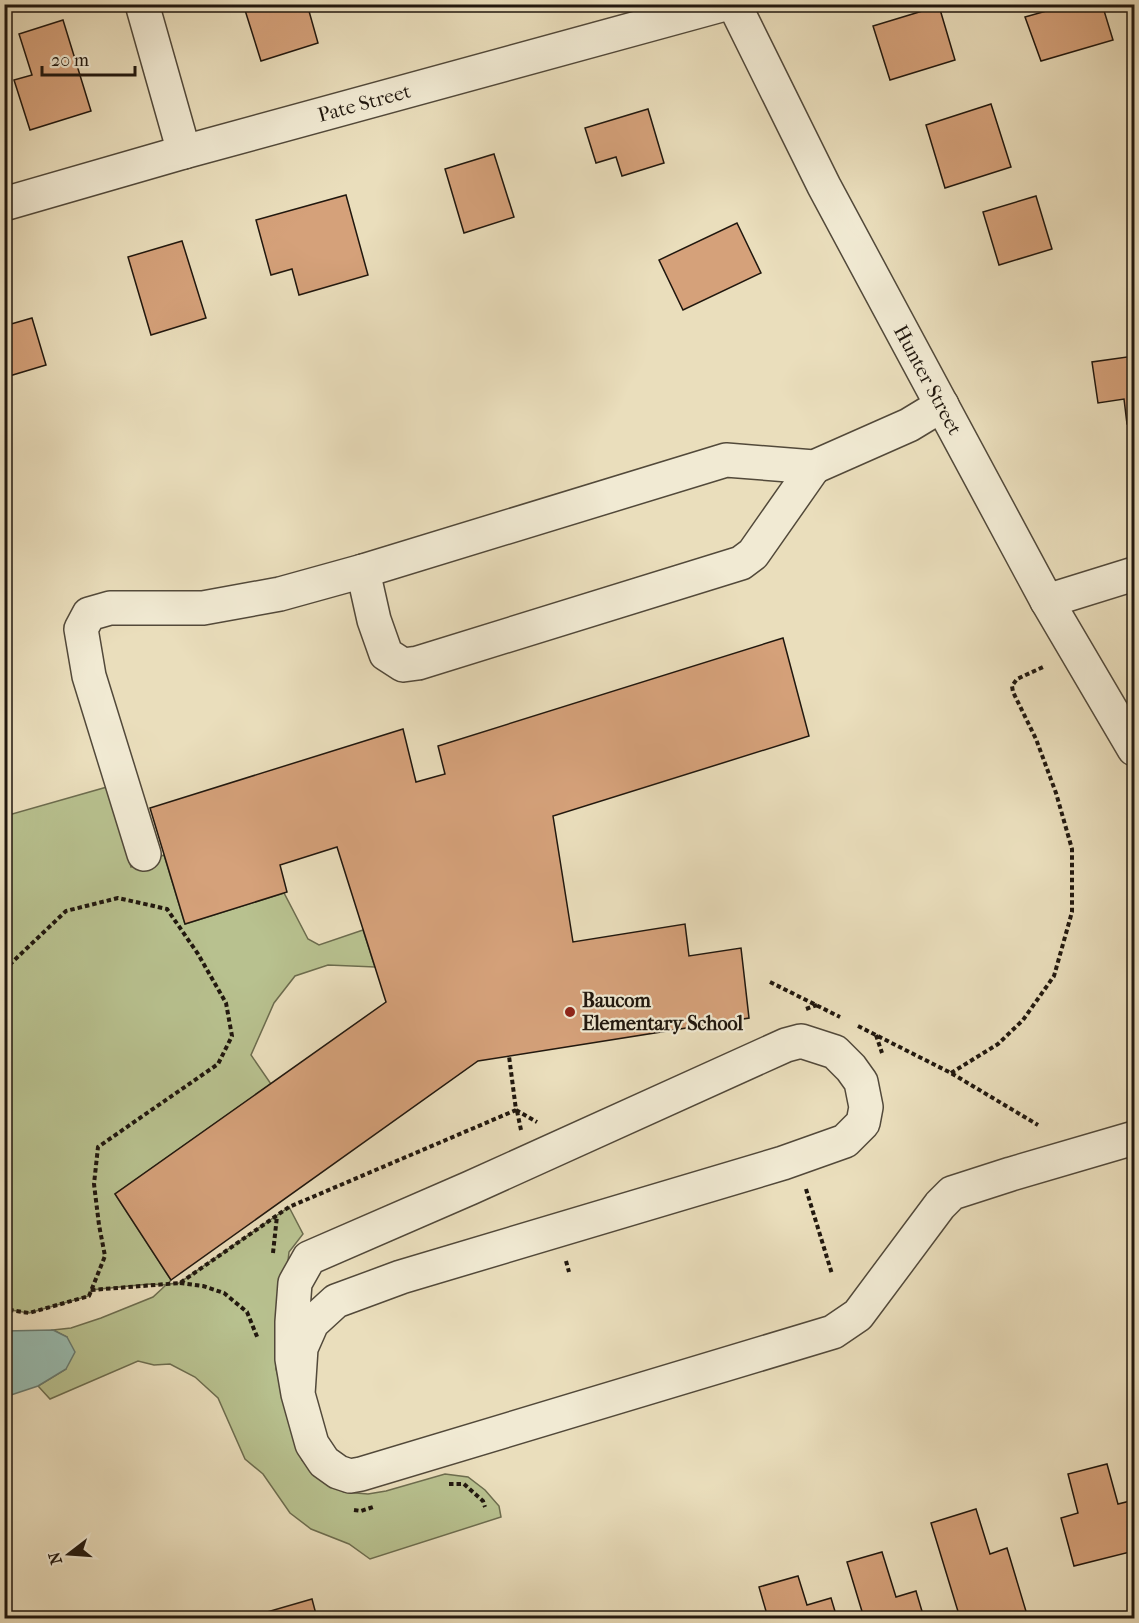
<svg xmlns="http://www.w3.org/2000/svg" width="1139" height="1623" font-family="'IM FELL French Canon',serif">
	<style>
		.green { fill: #b8c18f; stroke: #6c6c4e; stroke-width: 1.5 }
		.water { fill: #98bcb1; stroke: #687a70; stroke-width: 1.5 }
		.building { fill: #d5a17a; stroke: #20170e; stroke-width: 1.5 }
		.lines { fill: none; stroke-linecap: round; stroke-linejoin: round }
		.minor-casing { stroke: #52493a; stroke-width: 36 }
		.path { stroke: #20170e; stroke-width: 4; stroke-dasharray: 4.5 3; stroke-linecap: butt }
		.minor { stroke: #f1ead3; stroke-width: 33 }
		.poi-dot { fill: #8f2418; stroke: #f1ead3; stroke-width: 2 }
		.labels { text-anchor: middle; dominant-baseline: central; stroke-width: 4.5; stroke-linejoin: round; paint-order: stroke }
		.street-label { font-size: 20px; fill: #20170e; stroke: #f1ead3 }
		.poi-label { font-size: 20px; font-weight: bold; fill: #20170e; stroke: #f1ead3; text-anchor: start }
	</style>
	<rect width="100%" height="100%" fill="#eadebc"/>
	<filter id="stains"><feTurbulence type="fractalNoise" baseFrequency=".00333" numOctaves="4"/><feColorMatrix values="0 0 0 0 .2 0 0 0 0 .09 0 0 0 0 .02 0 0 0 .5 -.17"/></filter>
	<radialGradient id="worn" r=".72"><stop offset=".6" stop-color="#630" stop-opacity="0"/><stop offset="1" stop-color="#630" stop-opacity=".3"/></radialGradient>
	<!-- green -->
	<path class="green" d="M 107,787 L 131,867 L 164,855 L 185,924 L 284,893 L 308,939 L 319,945 L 363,930 L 375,967 L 328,965 L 295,976 L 274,1003 L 251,1055 L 271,1084 L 115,1194 L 171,1280 L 168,1284 L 179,1283 L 289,1207 L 303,1234 L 289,1252 L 276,1369 L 302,1460 L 319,1478 L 344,1492 L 368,1494 L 386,1491 L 445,1474 L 468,1477 L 485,1490 L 499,1506 L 501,1517 L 370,1559 L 349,1544 L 311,1529 L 290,1513 L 263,1474 L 245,1459 L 218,1398 L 195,1377 L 170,1364 L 154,1365 L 138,1361 L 50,1399 L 38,1386 L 66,1369 L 67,1337 L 53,1330 L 71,1328 L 101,1318 L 153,1297 L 166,1285 L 149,1284 L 91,1290 L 89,1296 L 29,1313 L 5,1309 L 5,816 Z"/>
	<!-- water -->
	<path class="water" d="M 53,1330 L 67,1337 L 75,1352 L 66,1369 L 38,1386 L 5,1397 L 5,1331 Z"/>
	<!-- building -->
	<g class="building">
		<path d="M 254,4 L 307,4 L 318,43 L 261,61 L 244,7 Z"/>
		<path d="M 1071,4 L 1102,4 L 1113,40 L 1041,61 L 1025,17 Z"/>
		<path d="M 939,6 L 955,60 L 890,80 L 873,26 Z"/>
		<path d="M 63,20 L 91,111 L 30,130 L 14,80 L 32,75 L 19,34 Z"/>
		<path d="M 991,104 L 1011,167 L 945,188 L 926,125 Z"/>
		<path d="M 648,109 L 664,163 L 622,176 L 616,157 L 596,163 L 585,128 Z"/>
		<path d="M 494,154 L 514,217 L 464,233 L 445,169 Z"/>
		<path d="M 346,195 L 368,275 L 299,295 L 292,269 L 271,275 L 256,220 Z"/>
		<path d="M 1036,196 L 1052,249 L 999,265 L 983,212 Z"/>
		<path d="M 737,223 L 761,273 L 683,310 L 659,260 Z"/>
		<path d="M 182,241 L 206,318 L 151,335 L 128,257 Z"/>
		<path d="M 32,318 L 46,365 L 6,377 L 4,372 L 4,326 Z"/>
		<path d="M 1134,356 L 1134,423 L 1127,424 L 1124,399 L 1098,403 L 1092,362 Z"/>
		<path d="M 783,638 L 809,736 L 553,816 L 573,942 L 685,924 L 689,956 L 741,948 L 749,1018 L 478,1061 L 171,1280 L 115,1194 L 386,1002 L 337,847 L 280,865 L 287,892 L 185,924 L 150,808 L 403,729 L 416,782 L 445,774 L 438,746 Z"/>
		<path d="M 1107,1464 L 1118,1504 L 1134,1500 L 1134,1551 L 1074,1566 L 1061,1518 L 1078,1513 L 1068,1474 Z"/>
		<path d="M 976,1509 L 990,1554 L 1007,1548 L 1028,1618 L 960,1618 L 931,1523 Z"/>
		<path d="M 882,1552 L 896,1597 L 916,1591 L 924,1618 L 864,1618 L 847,1562 Z"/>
		<path d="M 798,1576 L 807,1605 L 831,1598 L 837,1618 L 768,1618 L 759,1587 Z"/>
		<path d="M 312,1599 L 317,1618 L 246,1618 Z"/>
	</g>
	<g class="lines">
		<!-- minor casing -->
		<g class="minor-casing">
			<g id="minor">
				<path d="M 142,4 L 184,152"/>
				<path id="s1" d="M 734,4 L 824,186 L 1047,601 L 1134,749"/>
				<path id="s2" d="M 4,204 L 184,152 L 725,4"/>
				<path d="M 363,571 L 374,620 L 386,654 L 403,665 L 418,663 L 741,563 L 753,554 L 814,467"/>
				<path d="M 1047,601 L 1134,574"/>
				<path d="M 144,854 L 89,676 L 81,629 L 89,614 L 110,608 L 203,608 L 280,594 L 363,571 L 726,460 L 814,467 L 909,425 L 942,405"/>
				<path d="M 298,1394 L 301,1348 L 312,1323 L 336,1301 L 401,1277 L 783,1163 L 845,1141 L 863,1123 L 866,1107 L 861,1082 L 851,1068 L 835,1052 L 801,1041 L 786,1045 L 470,1188 L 309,1258 L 295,1283 L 292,1322 L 292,1359 L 298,1394 L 312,1444 L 324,1462 L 338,1472 L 350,1476 L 361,1474 L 833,1332 L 858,1315 L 940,1205 L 952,1193 L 1011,1174 L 1134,1138"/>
			</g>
		</g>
		<!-- path -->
		<g class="path">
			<path d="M 4,970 L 66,911 L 118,898 L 167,909 L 198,954 L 226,1003 L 232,1036 L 218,1064 L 98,1147 L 94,1184 L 99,1225 L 105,1256 L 89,1296 L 29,1313 L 4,1309"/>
			<path d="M 770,982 L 840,1017"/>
			<path d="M 806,1009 L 817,1005"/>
			<path d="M 858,1026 L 951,1073 L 1038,1125"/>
			<path d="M 876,1035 L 882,1053"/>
			<path d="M 951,1073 L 998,1044 L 1023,1020 L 1054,976 L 1072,912 L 1072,849 L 1056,793 L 1036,739 L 1013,692 L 1012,686 L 1017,679 L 1043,667"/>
			<path d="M 516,1110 L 537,1122"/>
			<path d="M 517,1111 L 521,1130"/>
			<path d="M 806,1189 L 832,1274"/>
			<path d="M 273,1253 L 277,1216"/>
			<path d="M 566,1261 L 569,1272"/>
			<path d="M 180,1283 L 203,1286 L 224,1293 L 247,1312 L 258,1339"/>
			<path d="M 91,1290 L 180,1283 L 289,1207 L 516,1110 L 509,1056"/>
			<path d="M 449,1484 L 464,1484 L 483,1501 L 485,1507"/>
			<path d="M 354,1510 L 361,1511 L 373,1507"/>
		</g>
		<!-- minor -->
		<use href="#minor" class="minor"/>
	</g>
	<!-- markers -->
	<circle class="poi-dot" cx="570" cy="1012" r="6"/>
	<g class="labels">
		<!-- street labels -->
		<g class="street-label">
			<text stroke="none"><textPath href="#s2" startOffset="374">Pate Street</textPath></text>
			<text stroke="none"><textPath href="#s1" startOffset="423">Hunter Street</textPath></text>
		</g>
		<!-- poi labels -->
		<g class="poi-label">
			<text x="582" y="1000">Baucom<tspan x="582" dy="23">Elementary School</tspan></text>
		</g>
	</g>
	<!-- margin -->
	<rect width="1139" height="1623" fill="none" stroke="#eadebc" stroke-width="24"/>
	<rect x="6" y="6" width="1127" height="1611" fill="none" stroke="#20170e" stroke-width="3"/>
	<rect x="12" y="12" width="1115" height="1599" fill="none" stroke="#20170e" stroke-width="1.5"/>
	<!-- north arrow -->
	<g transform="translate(69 1554) rotate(253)" stroke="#f1ead3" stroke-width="4.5" paint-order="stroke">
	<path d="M0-4.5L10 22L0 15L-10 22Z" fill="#20170e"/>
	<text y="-9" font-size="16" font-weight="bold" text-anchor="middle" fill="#20170e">N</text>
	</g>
	<!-- scale -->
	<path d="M42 66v9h93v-9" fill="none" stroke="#20170e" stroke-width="3"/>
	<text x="51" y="66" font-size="18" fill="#20170e" stroke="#f1ead3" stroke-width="4.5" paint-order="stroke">20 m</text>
	<rect width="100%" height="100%" filter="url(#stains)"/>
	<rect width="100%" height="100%" fill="url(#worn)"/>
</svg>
